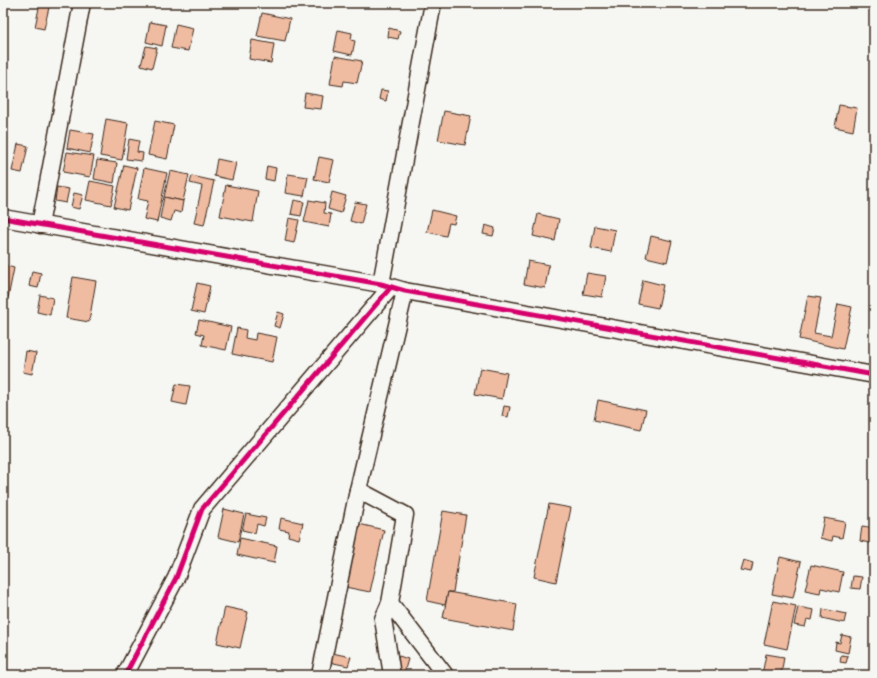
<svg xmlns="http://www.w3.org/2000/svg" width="877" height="678" font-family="Dekko,sans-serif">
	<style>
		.building { fill: #efbba1; stroke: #3b2a1e }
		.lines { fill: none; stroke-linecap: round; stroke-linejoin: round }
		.minor-casing { stroke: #3b2a1e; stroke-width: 19 }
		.minor { stroke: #f6f6f2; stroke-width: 16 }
		.cycleway-casing { stroke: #f6f6f2; stroke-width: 8 }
		.cycleway { stroke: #d6006c; stroke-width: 5 }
	</style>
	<rect width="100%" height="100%" fill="#f6f6f2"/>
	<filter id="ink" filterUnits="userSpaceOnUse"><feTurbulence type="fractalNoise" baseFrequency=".025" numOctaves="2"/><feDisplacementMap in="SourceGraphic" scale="8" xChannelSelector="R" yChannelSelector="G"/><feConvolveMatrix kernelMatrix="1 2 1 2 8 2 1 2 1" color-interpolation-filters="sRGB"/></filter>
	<g filter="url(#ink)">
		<!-- building -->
		<g class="building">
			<path d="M 40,3 L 50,3 L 44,29 L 35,27 Z"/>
			<path d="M 262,13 L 290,19 L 285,41 L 257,36 Z"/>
			<path d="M 150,22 L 166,25 L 162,46 L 146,42 Z"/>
			<path d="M 176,24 L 193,28 L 188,51 L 171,48 Z"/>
			<path d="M 389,28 L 400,31 L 398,39 L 388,37 Z"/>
			<path d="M 338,30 L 352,33 L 351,40 L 355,41 L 352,55 L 334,51 Z"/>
			<path d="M 252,40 L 274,44 L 271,63 L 249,59 Z"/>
			<path d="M 146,46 L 157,48 L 152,68 L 141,65 Z"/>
			<path d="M 335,56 L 362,61 L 357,83 L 344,81 L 343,86 L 330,84 Z"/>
			<path d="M 381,90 L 388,91 L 386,101 L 379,99 Z"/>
			<path d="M 305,93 L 323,96 L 321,109 L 303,107 Z"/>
			<path d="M 839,105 L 857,108 L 853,131 L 835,127 Z"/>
			<path d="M 444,111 L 471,116 L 465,145 L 438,140 Z"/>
			<path d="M 106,119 L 128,123 L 122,160 L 100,156 Z"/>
			<path d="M 155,121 L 174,125 L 167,159 L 148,155 Z"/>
			<path d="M 70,130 L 94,134 L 90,153 L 67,148 Z"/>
			<path d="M 129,139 L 139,141 L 137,152 L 143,153 L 142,161 L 126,159 Z"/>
			<path d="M 18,144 L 28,146 L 22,173 L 12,171 Z"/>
			<path d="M 67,152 L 94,156 L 90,177 L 63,172 Z"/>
			<path d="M 319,157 L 334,160 L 329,182 L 314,179 Z"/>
			<path d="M 217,159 L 236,163 L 232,180 L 214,176 Z"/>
			<path d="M 97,160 L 117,163 L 114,183 L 94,179 Z"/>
			<path d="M 124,165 L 137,168 L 128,210 L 114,207 Z"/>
			<path d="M 267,166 L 276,168 L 274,181 L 265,179 Z"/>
			<path d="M 144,168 L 167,173 L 157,222 L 144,219 L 148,201 L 138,199 Z"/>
			<path d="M 170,171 L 189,175 L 183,201 L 164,197 Z"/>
			<path d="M 288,174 L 308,177 L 304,196 L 285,193 Z"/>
			<path d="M 192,176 L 214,181 L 204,225 L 194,223 L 202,186 L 190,183 Z"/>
			<path d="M 90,181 L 115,186 L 111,205 L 86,200 Z"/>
			<path d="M 226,185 L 258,191 L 253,222 L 220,216 Z"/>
			<path d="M 57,187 L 69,189 L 66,203 L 55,201 Z"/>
			<path d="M 332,192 L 346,196 L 341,213 L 328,209 Z"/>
			<path d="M 74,193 L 83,195 L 79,209 L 71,207 Z"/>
			<path d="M 164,197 L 183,201 L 181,213 L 174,211 L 171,221 L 160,218 Z"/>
			<path d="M 294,200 L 304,202 L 301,216 L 291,214 Z"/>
			<path d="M 309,200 L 325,203 L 324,213 L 331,214 L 329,227 L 304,222 Z"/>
			<path d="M 355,202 L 366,204 L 361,224 L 350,221 Z"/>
			<path d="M 432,210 L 456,216 L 454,224 L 449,223 L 446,236 L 427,232 Z"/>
			<path d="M 538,214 L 559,219 L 555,241 L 533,236 Z"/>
			<path d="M 289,218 L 299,220 L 294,243 L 285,241 Z"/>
			<path d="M 485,225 L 495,228 L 493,236 L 483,234 Z"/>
			<path d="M 595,226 L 615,230 L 611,252 L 591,248 Z"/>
			<path d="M 651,236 L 672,241 L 667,262 L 646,257 Z"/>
			<path d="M 528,261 L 549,265 L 545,288 L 524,284 Z"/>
			<path d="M 3,265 L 14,268 L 8,298 L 3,297 Z"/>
			<path d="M 32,271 L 41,273 L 38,288 L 29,286 Z"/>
			<path d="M 587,273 L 606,276 L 602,297 L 583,294 Z"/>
			<path d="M 73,277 L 96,281 L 89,322 L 66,318 Z"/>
			<path d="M 643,280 L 663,285 L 658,308 L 638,304 Z"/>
			<path d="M 197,283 L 210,286 L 204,314 L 191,311 Z"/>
			<path d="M 40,295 L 53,298 L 50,315 L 37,312 Z"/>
			<path d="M 808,296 L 821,298 L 814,333 L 831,336 L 838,304 L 852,307 L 843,349 L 799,339 Z"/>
			<path d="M 278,312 L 284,314 L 280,328 L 274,326 Z"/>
			<path d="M 199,320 L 231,327 L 226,350 L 202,345 L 204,335 L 196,333 Z"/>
			<path d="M 237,328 L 246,330 L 245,338 L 255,340 L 256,333 L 277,337 L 272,362 L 232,354 Z"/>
			<path d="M 26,351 L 36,353 L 32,374 L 23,372 Z"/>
			<path d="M 480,368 L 507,373 L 502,399 L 475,394 Z"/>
			<path d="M 176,384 L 190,386 L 186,405 L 172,402 Z"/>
			<path d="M 598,400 L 646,410 L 641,430 L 594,420 Z"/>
			<path d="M 504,406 L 510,407 L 508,417 L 502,416 Z"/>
			<path d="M 549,504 L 571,508 L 556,582 L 534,577 Z"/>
			<path d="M 224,509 L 244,514 L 238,542 L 218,537 Z"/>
			<path d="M 443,511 L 466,515 L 453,592 L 448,592 L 445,605 L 427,601 Z"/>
			<path d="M 246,514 L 266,518 L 264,526 L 257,524 L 255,533 L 242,530 Z"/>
			<path d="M 281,518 L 303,523 L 299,539 L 288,536 L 289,531 L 279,529 Z"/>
			<path d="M 824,518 L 845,522 L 842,538 L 833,536 L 832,541 L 820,538 Z"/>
			<path d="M 359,524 L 384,530 L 370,592 L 345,587 Z"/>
			<path d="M 862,526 L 874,528 L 874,544 L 860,541 Z"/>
			<path d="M 240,538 L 277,546 L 274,563 L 237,555 Z"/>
			<path d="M 780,557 L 801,562 L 793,598 L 772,594 Z"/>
			<path d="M 743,560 L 753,563 L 751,572 L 740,570 Z"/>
			<path d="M 811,565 L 843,572 L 839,592 L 821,588 L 820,593 L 805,590 Z"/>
			<path d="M 853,576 L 862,577 L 860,589 L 851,588 Z"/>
			<path d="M 448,592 L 517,604 L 513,631 L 443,618 Z"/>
			<path d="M 773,601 L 796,606 L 787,649 L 764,644 Z"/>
			<path d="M 225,607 L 248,612 L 240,648 L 217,643 Z"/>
			<path d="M 798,607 L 814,610 L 812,620 L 807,619 L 805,627 L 794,625 Z"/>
			<path d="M 823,609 L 846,614 L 844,623 L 822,618 Z"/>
			<path d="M 842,635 L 851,637 L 848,653 L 835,650 L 836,642 L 840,643 Z"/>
			<path d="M 332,653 L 351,657 L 348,666 L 329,662 Z"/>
			<path d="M 766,654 L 784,657 L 781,675 L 762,675 Z"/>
			<path d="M 841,655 L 848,656 L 846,663 L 840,662 Z"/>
			<path d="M 399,656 L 408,659 L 404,673 L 395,671 Z"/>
		</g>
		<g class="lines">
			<!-- minor casing -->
			<g class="minor-casing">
				<g id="minor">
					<path d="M 3,218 L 381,284 L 405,291 L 874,375"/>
					<path d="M 40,225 L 82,3"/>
					<path d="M 381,284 L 433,3"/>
					<path d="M 358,490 L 405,515 L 390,603 L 383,619 L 392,675"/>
					<path d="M 390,603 L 445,675"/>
					<path d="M 125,675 L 176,578 L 202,509 L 391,287"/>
					<path d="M 320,675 L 358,490 L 405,291"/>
				</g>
			</g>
			<!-- minor -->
			<use href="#minor" class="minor"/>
			<!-- cycleway casing -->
			<g class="cycleway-casing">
				<g id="cycleway">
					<path d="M 3,218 L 381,284 L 405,291 L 874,375"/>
					<path d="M 125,675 L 176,578 L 202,509 L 391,287"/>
				</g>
			</g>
			<!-- cycleway -->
			<use href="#cycleway" class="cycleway"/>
		</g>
	</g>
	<!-- margin -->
	<rect width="877" height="678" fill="none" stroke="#f6f6f2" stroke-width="16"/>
	<rect x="8" y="8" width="861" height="662" fill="none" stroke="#3b2a1e" stroke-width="1.5" filter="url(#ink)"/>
</svg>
